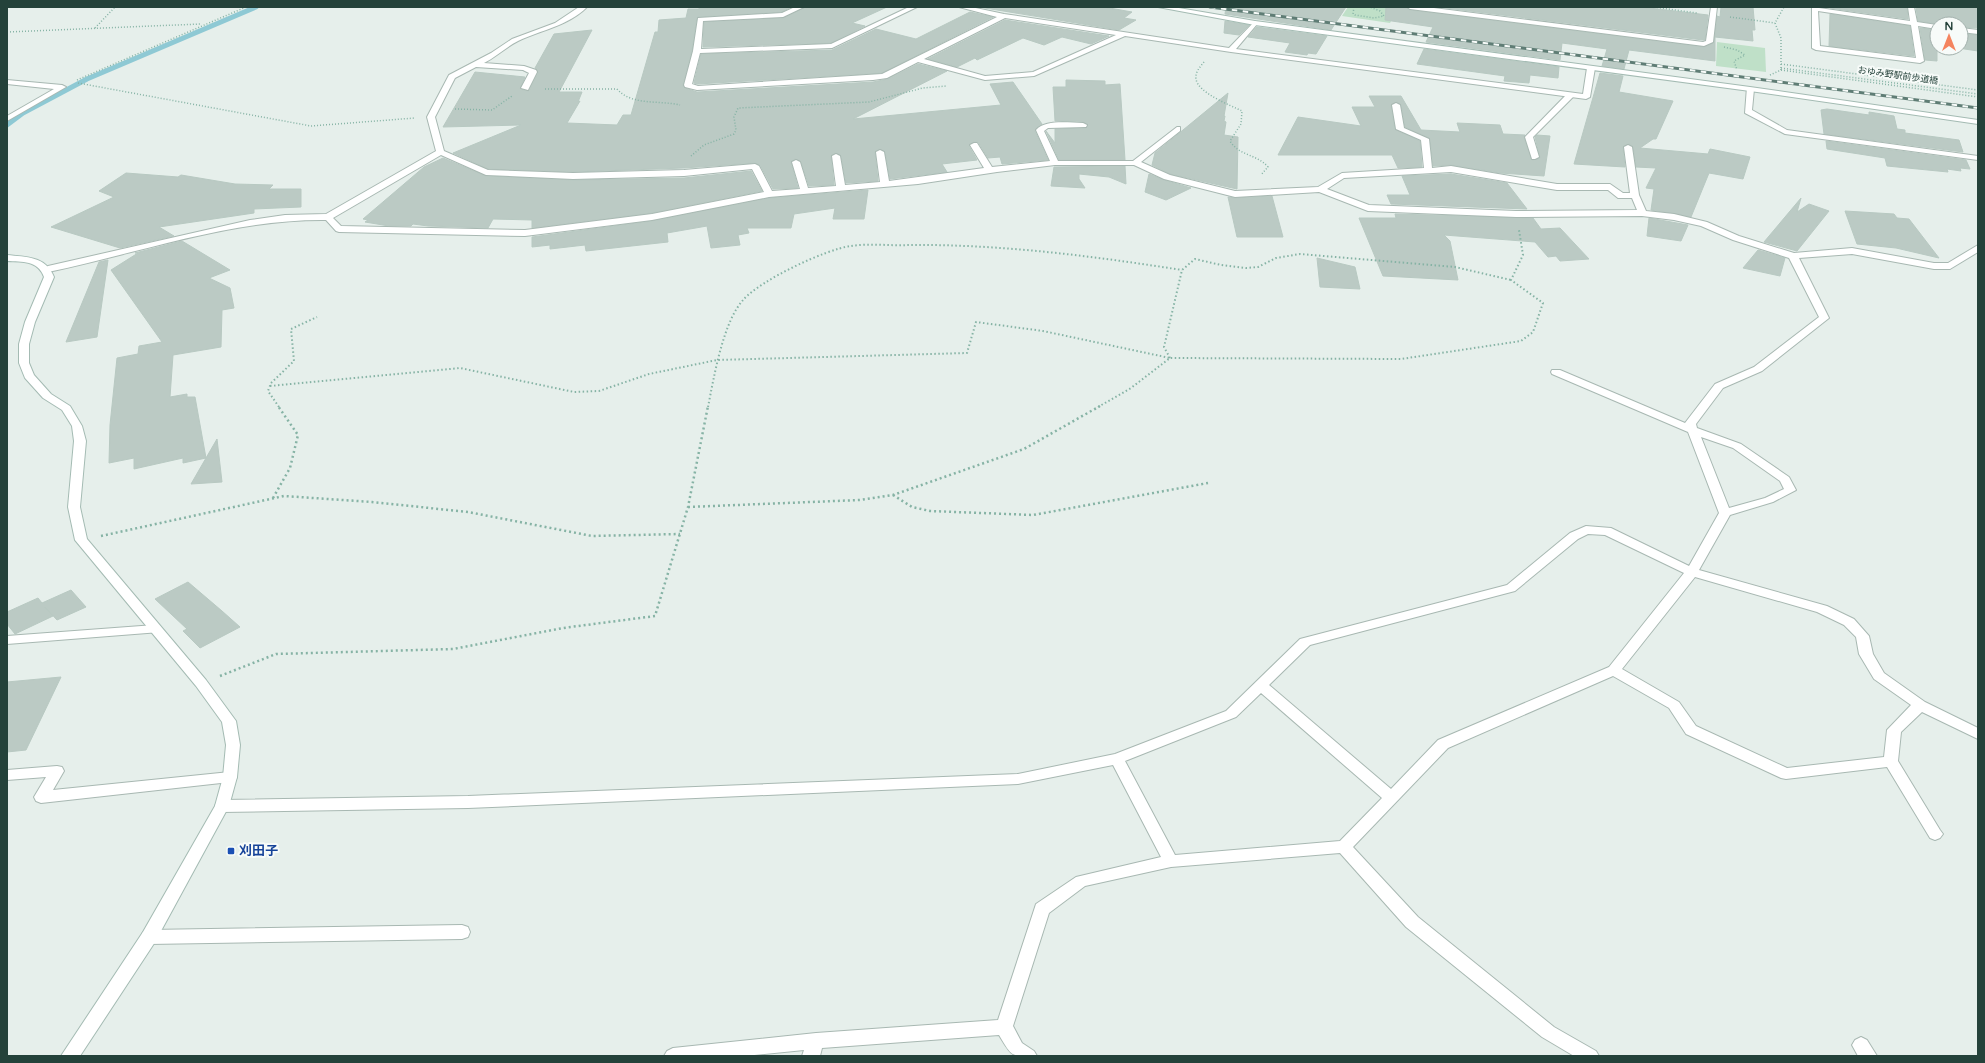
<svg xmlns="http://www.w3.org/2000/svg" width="1985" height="1063" font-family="'Varela Round','Noto Sans JP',sans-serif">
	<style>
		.green { fill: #bfe0c8 }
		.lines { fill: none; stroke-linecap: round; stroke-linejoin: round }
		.stream { stroke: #8ec9d4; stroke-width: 5 }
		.building { fill: #bbcac4; stroke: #b8c9c2 }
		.lane-casing { stroke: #a8b8b2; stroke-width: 2 }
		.street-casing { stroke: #a8b8b2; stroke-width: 2 }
		.secondary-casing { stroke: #a4bbb3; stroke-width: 2 }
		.path-far2 { stroke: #86b3a5; stroke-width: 1.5; stroke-dasharray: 1 2; stroke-linecap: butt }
		.path-far1 { stroke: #86b3a5; stroke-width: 2; stroke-dasharray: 1.5 2.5; stroke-linecap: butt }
		.path { stroke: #86b3a5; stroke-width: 2.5; stroke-dasharray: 2 3; stroke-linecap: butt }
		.lane { fill: #fff; fill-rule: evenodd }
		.street { fill: #fff; fill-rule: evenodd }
		.secondary { fill: #fff; fill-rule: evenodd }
		.rail-casing { stroke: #5f7d75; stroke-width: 3 }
		.rail { stroke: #f7fbf9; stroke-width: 2; stroke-dasharray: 5.5; stroke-linecap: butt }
		.transit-dot { fill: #1a4fb4; stroke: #f7fbf9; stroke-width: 1.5 }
		.labels { text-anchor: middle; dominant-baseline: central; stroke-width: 4; stroke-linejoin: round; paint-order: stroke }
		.far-street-label { font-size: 9px; fill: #24423a; stroke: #f7fbf9 }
		.near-transit-label { font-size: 13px; font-weight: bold; fill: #164399; stroke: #f7fbf9; text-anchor: start }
	</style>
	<rect width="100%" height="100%" fill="#e6efeb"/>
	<!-- green -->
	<g class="green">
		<path d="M 1348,7 L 1393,7 L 1398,8 L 1390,23 L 1342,16 Z"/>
		<path d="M 1717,42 L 1765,48 L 1766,72 L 1716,66 Z"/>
	</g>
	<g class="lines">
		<!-- stream -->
		<path class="stream" d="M 7,125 L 23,113 L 87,79 L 256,7"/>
	</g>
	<!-- building -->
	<g class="building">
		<path d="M 699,7 L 791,7 L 782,12 L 697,17 L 692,51 L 683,85 L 685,88 L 697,92 L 873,82 L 888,79 L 918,64 L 947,71 L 853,119 L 1001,105 L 990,84 L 1013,82 L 1042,124 L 1035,131 L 1048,160 L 1002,164 L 1000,157 L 988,158 L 978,142 L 974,142 L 969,146 L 977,160 L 942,164 L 947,172 L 890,179 L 885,152 L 879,149 L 875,152 L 878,181 L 846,183 L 841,156 L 835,153 L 831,156 L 834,185 L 809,186 L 801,162 L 795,159 L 791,162 L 798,188 L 773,189 L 760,165 L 755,163 L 684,168 L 573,172 L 488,169 L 453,153 L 521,125 L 443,127 L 475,72 L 525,77 L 520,89 L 529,91 L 538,73 L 535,68 L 554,34 L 592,30 L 559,92 L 582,92 L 578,102 L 580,101 L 567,123 L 617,125 L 623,115 L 631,115 L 655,32 L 658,32 L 659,20 L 686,18 L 688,9 L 699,9 Z"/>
		<path d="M 805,7 L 887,7 L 852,23 L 865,26 L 831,43 L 703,47 L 704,22 L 783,18 Z"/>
		<path d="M 979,7 L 1104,7 L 1132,12 L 1124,18 L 1136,20 L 1119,30 Z"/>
		<path d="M 1226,7 L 1346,7 L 1331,30 L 1225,14 Z"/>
		<path d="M 1386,7 L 1406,7 L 1410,10 L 1704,47 L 1714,42 L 1717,16 L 1720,17 L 1721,7 L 1753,7 L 1755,30 L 1752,30 L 1753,41 L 1715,37 L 1715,61 L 1629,50 L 1624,69 L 1602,66 L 1607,49 L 1562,43 L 1560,60 L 1426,42 L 1433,27 L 1385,20 Z"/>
		<path d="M 1438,7 L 1641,7 L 1708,15 L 1705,40 L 1703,40 Z"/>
		<path d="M 1830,7 L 1907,7 L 1908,19 L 1830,8 Z"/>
		<path d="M 1916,7 L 1978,7 L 1978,28 L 1961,27 L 1961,24 L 1938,24 L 1918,21 Z"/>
		<path d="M 970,12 L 993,17 L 882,73 L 698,84 L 694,83 L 701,54 L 832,50 L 876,29 L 916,39 Z"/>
		<path d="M 1830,14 L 1910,26 L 1914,56 L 1829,46 Z"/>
		<path d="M 1005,20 L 1109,36 L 1091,44 L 1062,37 L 1044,45 L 1023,38 L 977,60 L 975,58 L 957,67 L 928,59 Z"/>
		<path d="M 1225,21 L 1249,25 L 1239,35 L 1224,33 Z"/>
		<path d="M 1257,27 L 1327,36 L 1316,54 L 1308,53 L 1307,55 L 1285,52 L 1290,43 L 1248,37 Z"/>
		<path d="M 1920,28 L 1937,30 L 1937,61 L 1925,60 Z"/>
		<path d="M 1961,34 L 1978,35 L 1978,51 L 1958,48 L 1961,48 Z"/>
		<path d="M 1424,49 L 1559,67 L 1558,78 L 1530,75 L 1529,83 L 1504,81 L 1505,76 L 1417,64 Z"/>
		<path d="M 1600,73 L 1623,76 L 1619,92 L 1673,101 L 1656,139 L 1653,139 L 1640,148 L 1708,154 L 1710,149 L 1750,157 L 1743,179 L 1709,173 L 1691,217 L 1651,210 L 1654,189 L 1646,188 L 1656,168 L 1636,167 L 1633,147 L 1629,144 L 1623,147 L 1625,167 L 1574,164 Z"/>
		<path d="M 1066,80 L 1105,81 L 1105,85 L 1120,84 L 1125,160 L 1059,160 L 1046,131 L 1055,143 L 1055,129 L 1086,128 L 1088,126 L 1083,122 L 1055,121 L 1053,87 L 1066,87 Z"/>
		<path d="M 1228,93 L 1224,116 L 1225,116 L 1224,121 L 1226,122 L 1224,135 L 1238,137 L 1237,189 L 1170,174 L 1152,165 L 1155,153 Z"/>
		<path d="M 1369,96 L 1401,96 L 1421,130 L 1460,132 L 1457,123 L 1500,125 L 1503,134 L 1525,135 L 1524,137 L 1532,160 L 1540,158 L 1535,137 L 1537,135 L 1550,136 L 1544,176 L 1500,173 L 1451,165 L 1433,166 L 1430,139 L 1405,127 L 1401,105 L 1397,102 L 1391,105 L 1395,129 L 1420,141 L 1422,167 L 1398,168 L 1392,155 L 1278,155 L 1298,117 L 1361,126 L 1352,107 L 1375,107 Z"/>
		<path d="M 1827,109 L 1869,115 L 1869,112 L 1894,116 L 1897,129 L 1905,130 L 1905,133 L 1959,140 L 1963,152 L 1824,134 L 1821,110 Z"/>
		<path d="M 1826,141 L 1966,160 L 1970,169 L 1960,168 L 1961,171 L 1947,169 L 1948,172 L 1887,166 L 1885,158 L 1827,149 Z"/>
		<path d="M 443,158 L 486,176 L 573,180 L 684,178 L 751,171 L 762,191 L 652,213 L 532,228 L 532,220 L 493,219 L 488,228 L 428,226 L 413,224 L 411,226 L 389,226 L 365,222 L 368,220 L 363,219 L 424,167 Z"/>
		<path d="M 1125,166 L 1126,184 L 1109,177 L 1079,174 L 1079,179 L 1085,188 L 1051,186 L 1054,167 Z"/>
		<path d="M 126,173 L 178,177 L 181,175 L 235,184 L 273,185 L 269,189 L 301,189 L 301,207 L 254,209 L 254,213 L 159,227 L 174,236 L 120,248 L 51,227 L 114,197 L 99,191 Z"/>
		<path d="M 1149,174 L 1164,180 L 1191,188 L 1166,200 L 1145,192 Z"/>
		<path d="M 1451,174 L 1507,183 L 1527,209 L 1391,204 L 1387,195 L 1410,195 L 1402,176 Z"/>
		<path d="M 868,190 L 864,219 L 833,219 L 835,208 L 794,214 L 791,228 L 747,228 L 749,233 L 738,235 L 740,245 L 711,248 L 707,226 L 667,233 L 668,242 L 586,251 L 585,245 L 550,249 L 550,245 L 532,247 L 532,237 L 652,221 L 769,198 Z"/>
		<path d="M 1272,196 L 1283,237 L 1237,237 L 1228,197 L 1235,198 Z"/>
		<path d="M 1801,198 L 1797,212 L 1809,204 L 1829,211 L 1797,251 L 1764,242 Z"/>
		<path d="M 1845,211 L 1894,214 L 1897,218 L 1909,219 L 1939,258 L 1896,248 L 1857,244 Z"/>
		<path d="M 1395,214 L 1533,218 L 1541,229 L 1560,228 L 1589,259 L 1560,261 L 1556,256 L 1548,257 L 1535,242 L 1444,235 L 1450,241 L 1458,280 L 1383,276 L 1359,218 L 1396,218 Z"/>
		<path d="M 1649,218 L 1688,225 L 1681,241 L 1647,236 Z"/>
		<path d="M 182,241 L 230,270 L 209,278 L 230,288 L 234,308 L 222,310 L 221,347 L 173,355 L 170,397 L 187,394 L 187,397 L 195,397 L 206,458 L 217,439 L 222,482 L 191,484 L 206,458 L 183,463 L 183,458 L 134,469 L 134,458 L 109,463 L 110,425 L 117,358 L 138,354 L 139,346 L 162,342 L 111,270 L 138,253 L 135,253 Z"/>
		<path d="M 1758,250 L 1785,258 L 1780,276 L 1743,268 Z"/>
		<path d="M 1317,258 L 1355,267 L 1360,289 L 1320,287 Z"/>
		<path d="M 108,260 L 97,337 L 66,342 L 99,262 Z"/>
		<path d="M 188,582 L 222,611 L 240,627 L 200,648 L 183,631 L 187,629 L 155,599 Z"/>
		<path d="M 71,590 L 86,607 L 57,620 L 45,607 L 53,616 L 15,634 L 7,624 L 7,612 L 38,598 L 42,603 Z"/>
		<path d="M 61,677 L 26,750 L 7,752 L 7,682 Z"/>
	</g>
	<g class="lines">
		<!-- lane casing -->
		<g class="lane-casing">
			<path id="lane" d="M 1568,93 L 1575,95 L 1533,137 L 1539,157 L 1535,159 L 1532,159 L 1525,137 Z"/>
		</g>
		<!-- street casing -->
		<g class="street-casing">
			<g id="street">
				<path d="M 579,7 L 587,7 C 568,26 541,30 518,41 C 506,47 496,57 484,63 L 524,66 L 536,70 L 537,72 L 528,90 L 521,88 L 529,73 L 523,70 L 476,67 L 455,78 L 435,117 L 444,151 L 488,170 L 573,173 L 684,170 L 755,164 L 759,166 L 772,191 L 800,189 L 792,162 L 796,160 L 800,162 L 808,188 L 836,186 L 832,156 L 836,154 L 840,156 L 845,185 L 880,182 L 876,152 L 880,150 L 884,152 L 889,181 L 984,168 L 970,145 L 974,143 L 977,143 L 992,167 L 1050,161 L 1036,130 C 1046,119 1069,123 1083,123 L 1087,125 L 1086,127 L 1048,128 L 1044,131 L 1058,161 L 1133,161 L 1177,127 L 1180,127 L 1180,131 L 1141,162 L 1170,175 L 1235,191 L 1318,187 L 1342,173 L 1424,168 L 1421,140 L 1396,129 L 1392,105 L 1396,103 L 1400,105 L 1404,128 L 1429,139 L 1432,168 L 1451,166 L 1557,184 L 1610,184 L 1623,193 L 1630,193 L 1624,147 L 1628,145 L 1632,147 L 1639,195 L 1646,211 L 1674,214 L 1707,222 L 1739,236 L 1794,253 L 1852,248 L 1934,263 L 1948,263 L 1978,245 L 1978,252 L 1950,269 L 1934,269 L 1852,254 L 1799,258 L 1829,318 L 1762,371 L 1723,388 L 1696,424 L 1697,428 L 1741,444 L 1789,477 L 1796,490 L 1773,502 L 1730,515 L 1699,570 L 1827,606 L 1854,619 L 1869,636 L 1873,654 L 1884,673 L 1925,702 L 1978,728 L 1978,739 L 1922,712 L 1901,732 L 1898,761 L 1940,830 L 1943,834 L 1940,838 L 1935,840 L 1930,838 L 1887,767 L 1786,779 L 1781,778 L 1686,734 L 1669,708 L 1613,676 L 1448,748 L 1353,847 L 1418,917 L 1554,1027 L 1596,1051 L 1599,1056 L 1574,1056 L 1542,1037 L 1406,927 L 1340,853 L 1171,867 L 1085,886 L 1049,913 L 1013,1026 L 1022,1043 L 1034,1051 L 1037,1056 C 1010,1056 1013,1058 999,1035 L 822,1048 L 820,1056 L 802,1056 L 804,1050 L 745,1056 L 664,1056 L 667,1051 L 673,1048 L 816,1033 L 998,1020 L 1036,904 L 1076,877 L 1161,857 L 1113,765 L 1018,784 L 468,808 L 222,812 L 217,810 L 215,806 L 217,802 L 222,800 L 468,796 L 1018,774 L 1115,754 L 1226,711 L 1300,639 L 1507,585 L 1570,533 L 1586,526 L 1611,528 L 1689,566 L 1719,513 L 1688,432 L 1552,374 L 1551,372 L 1552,370 L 1560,370 L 1685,423 L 1715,384 L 1754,367 L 1819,317 L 1789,258 L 1733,240 L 1701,226 L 1674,220 L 1642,216 L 1516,217 L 1368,211 L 1319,192 L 1235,197 L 1164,179 L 1134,165 L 1055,165 L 997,172 L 918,184 L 769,197 L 652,220 L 525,236 L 339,232 L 336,231 L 326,220 C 231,219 140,253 48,272 L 43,269 L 48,266 L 250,220 L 285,215 L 326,214 L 436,151 L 427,117 L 449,75 L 491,53 L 512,39 L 555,23 ZM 441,155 L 486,175 L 573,179 L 684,176 L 752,169 L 764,192 L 652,214 L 525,230 L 341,226 L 333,218 ZM 1451,172 L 1557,190 L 1608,190 L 1618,198 L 1632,198 L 1637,210 L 1516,211 L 1369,205 L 1327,189 L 1344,178 ZM 1701,437 L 1733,448 L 1780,481 L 1784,489 L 1765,498 L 1729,508 ZM 1588,534 L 1605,535 L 1684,573 L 1609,667 L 1438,740 L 1391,789 L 1269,685 L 1310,645 L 1515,591 L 1578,539 ZM 1695,577 L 1817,612 L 1844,625 L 1856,637 L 1859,654 L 1874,679 L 1911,705 L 1887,730 L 1884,757 L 1787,768 L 1696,726 L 1679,702 L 1622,669 ZM 1261,693 L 1382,798 L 1340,841 L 1175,855 L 1125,761 L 1236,717 Z"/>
				<path d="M 795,7 L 804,7 L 783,17 L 703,21 L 701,49 L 831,44 L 909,7 L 917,7 L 832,48 L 700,53 L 692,84 L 698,86 L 882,74 L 997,17 L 959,7 L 971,7 L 1004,14 L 1229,48 L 1255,21 L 1258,23 L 1236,49 L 1583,94 L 1587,68 L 1591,66 L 1595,68 L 1590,97 L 1586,99 L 1231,52 L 1125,36 L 1034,76 L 985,80 L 918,62 L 887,78 L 873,80 L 697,90 L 685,87 L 684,85 L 693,51 L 698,18 L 782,13 ZM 1005,18 L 1116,35 L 1033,72 L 985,76 L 924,59 Z"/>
				<path d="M 1407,7 L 1426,7 L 1703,42 L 1706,41 L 1711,7 L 1717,7 L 1713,42 L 1704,46 L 1410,9 Z"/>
				<path d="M 1812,7 L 1910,21 L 1908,7 L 1914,7 L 1917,22 L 1937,25 L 1937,29 L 1918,26 L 1924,61 L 1920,63 L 1816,50 L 1812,48 ZM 1818,11 L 1911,25 L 1916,58 L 1820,46 Z"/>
				<path d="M 1961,28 L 1978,30 L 1978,34 L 1961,32 Z"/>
				<path d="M 7,80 L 62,85 L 66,87 L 7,121 L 7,116 L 54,89 L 7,84 Z"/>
				<path d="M 1747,87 L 1754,89 L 1752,110 L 1787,130 L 1978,156 L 1978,160 L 1785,134 L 1745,113 Z"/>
				<path d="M 155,625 L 160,626 L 161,629 L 160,632 L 7,644 L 7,636 Z"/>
				<path d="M 57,766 L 62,767 L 64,771 L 53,790 L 230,772 L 235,773 L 237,777 L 235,781 L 230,782 L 41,803 L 36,801 L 34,797 L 46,777 L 7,780 L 7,770 Z"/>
				<path d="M 462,925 L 468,927 L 470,932 L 468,937 L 462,939 L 149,944 L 143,942 L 141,937 L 143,932 L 149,930 Z"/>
				<path d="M 1861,1037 L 1867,1040 L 1877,1056 L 1858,1056 L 1852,1045 L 1855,1040 Z"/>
			</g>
		</g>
		<!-- secondary casing -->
		<g class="secondary-casing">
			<g id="secondary">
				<path d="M 1158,7 L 1173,7 L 1255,21 L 1750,87 L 1978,120 L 1978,124 L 1750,91 L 1255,25 Z"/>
				<path d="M 7,255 C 26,257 46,256 54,277 L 35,322 L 29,344 L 29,363 L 34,375 L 51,394 L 70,406 L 82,426 L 86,441 L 80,507 L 87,539 L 206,680 L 236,721 L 240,745 L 237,777 L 229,806 L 155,942 L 80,1056 L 61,1056 L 143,932 L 215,806 L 223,777 L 226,745 L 222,722 L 196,686 L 75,540 L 68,507 L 74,441 L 72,426 L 62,410 L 43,398 L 25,378 L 19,363 L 19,344 L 25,322 L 44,277 C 38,260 22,262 7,261 Z"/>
			</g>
		</g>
		<!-- path-far2 -->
		<g class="path-far2">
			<path d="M 1354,7 L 1353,14 L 1355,15 L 1374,18 L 1384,16 L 1380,11 L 1370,7"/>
			<path d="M 1654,7 L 1697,13"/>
			<path d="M 1730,17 L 1775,23"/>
			<path d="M 95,28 L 115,7"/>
			<path d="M 7,32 L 200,24"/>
			<path d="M 1724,47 L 1737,50 L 1745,55 L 1734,61 L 1737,70"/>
			<path d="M 1204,62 C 1200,67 1195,72 1196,79 C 1198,93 1230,105 1242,111 L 1241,124 L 1230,141 C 1239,156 1257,154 1268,167 L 1261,175"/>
			<path d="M 1781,64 L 1978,90"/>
			<path d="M 1781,68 L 1978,94"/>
			<path d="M 1781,68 L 1781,38 L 1775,23 L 1784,7"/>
			<path d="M 1781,70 L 1978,97"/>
			<path d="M 1770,75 L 1781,70 L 1781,68"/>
			<path d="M 77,80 L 246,7"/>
			<path d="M 78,83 L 311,126 L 415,118"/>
			<path d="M 545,89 L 617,89 C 632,106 659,100 680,105"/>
			<path d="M 455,109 L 492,110 L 512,96"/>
			<path d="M 691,156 L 704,145 L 734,134 L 736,130 L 734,117 L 738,108 L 869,102 L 923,88 L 947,86"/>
		</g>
		<!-- path-far1 -->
		<g class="path-far1">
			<path d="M 1170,358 L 1164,347 L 1182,270 L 1195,259 L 1221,265 L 1246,268 L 1258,267 L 1276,258 L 1300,254 L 1455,267 L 1511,280"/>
			<path d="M 270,386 L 460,368 L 574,392 L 599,391 L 649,374 L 717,360 L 967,353 L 976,322 L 1043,331 L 1170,358"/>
			<path d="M 279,407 L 268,391 L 271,383 L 294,361 L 291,329 L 317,317"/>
			<path d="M 708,407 C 714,377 723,321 744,299 C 761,280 826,249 851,246 C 869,243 890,246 908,245 C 1000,244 1092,256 1182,270"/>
			<path d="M 1098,407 L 1131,388 L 1170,358 L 1401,359 L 1521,341 L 1533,332 L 1543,303 L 1511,280 L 1523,255 L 1519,230"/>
		</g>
		<!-- path -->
		<g class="path">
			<path d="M 893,495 L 912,507 L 930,511 L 1033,515 L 1208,483"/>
			<path d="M 273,498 L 290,468 L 298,435 L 278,406"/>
			<path d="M 688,507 L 860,500 L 893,495 L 1024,449 L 1100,406"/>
			<path d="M 101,536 L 284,496 L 372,502 L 468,512 L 592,536 L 680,534"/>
			<path d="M 220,676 L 276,654 L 453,649 L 563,628 L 655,616 L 688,507 L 708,406"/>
		</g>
		<!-- lane -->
		<use href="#lane" class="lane"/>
		<!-- street -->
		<use href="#street" class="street"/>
		<!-- secondary -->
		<use href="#secondary" class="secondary"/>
		<!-- rail casing -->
		<g class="rail-casing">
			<path id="rail" d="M 1210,7 L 1978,108"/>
		</g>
		<!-- rail -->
		<use href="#rail" class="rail"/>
	</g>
	<!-- markers -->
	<rect class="transit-dot" x="227" y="847" width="8" height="8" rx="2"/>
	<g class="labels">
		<!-- far-street labels -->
		<g class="far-street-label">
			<text transform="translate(1898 76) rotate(8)">おゆみ野駅前歩道橋</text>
		</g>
		<!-- near-transit labels -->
		<g class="near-transit-label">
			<text x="239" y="851">刈田子</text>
		</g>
	</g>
	<!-- border -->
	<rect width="1985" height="1063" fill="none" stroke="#24423a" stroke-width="16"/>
	<!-- north arrow -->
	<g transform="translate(1949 36)"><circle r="19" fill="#f7fbf9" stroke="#a3b1ad"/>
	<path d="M0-3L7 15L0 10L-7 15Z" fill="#f4845f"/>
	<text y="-6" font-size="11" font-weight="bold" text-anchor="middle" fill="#24423a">N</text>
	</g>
</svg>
